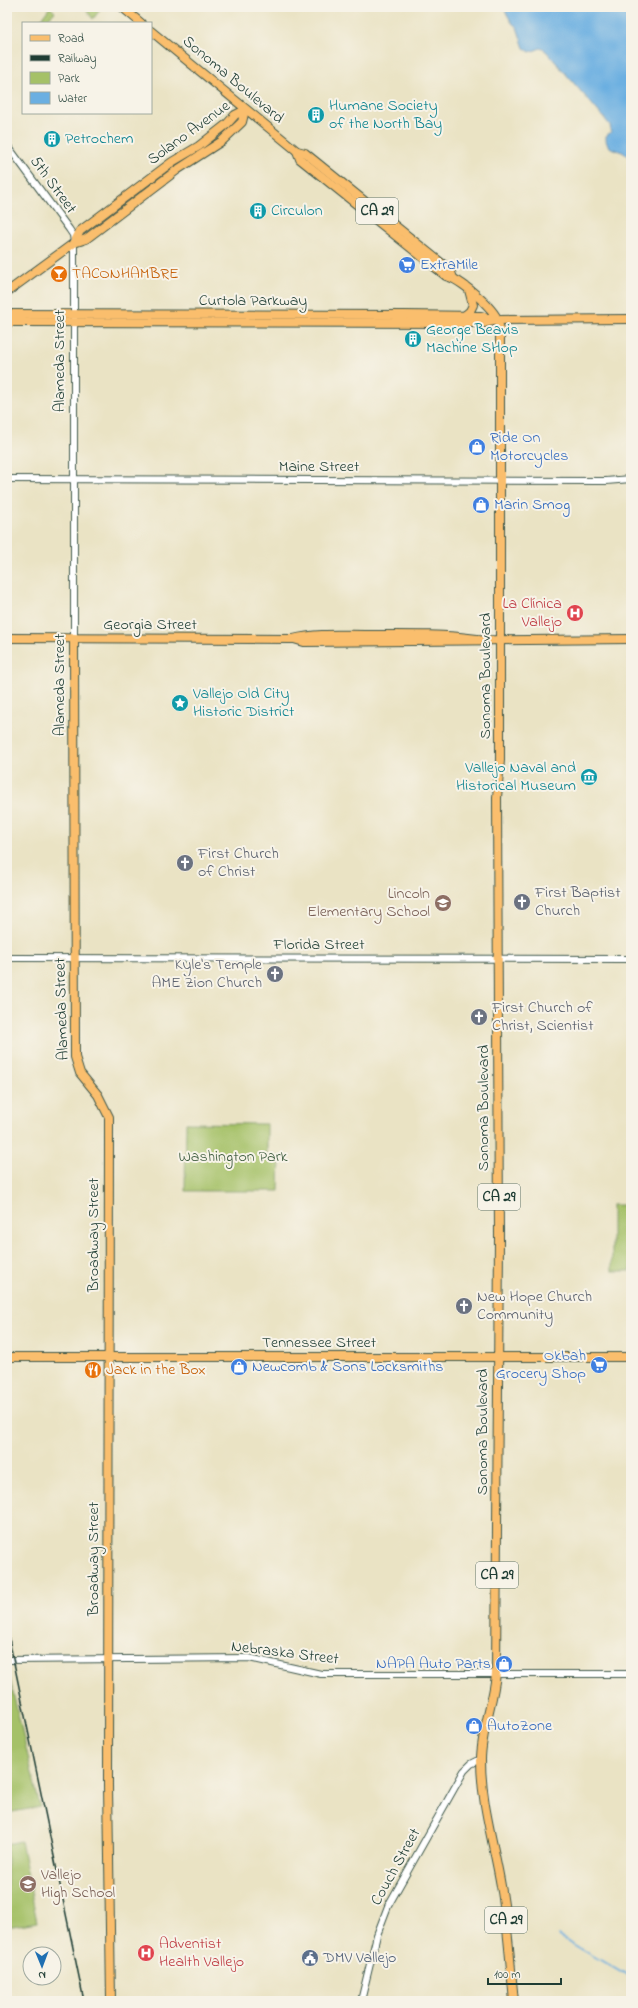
<svg xmlns="http://www.w3.org/2000/svg" width="638" height="2008" font-family="'Indie Flower',sans-serif">
	<style>
		.green { fill: #a5c167; stroke: #627f4e }
		.water { fill: #6bafe1; stroke: #45768a }
		.lines { fill: none; stroke-linecap: round; stroke-linejoin: round }
		.stream { stroke: #6bafe1; stroke-width: 1.5 }
		.minor-casing { stroke: #3d564a; stroke-width: 8 }
		.major-casing { stroke: #3d564a; stroke-width: 10 }
		.minor { stroke: #fff; stroke-width: 6 }
		.major { stroke: #fabe6d; stroke-width: 8 }
		.rail { stroke: #1f3d34; stroke-width: 1.5 }
		.labels { text-anchor: middle; dominant-baseline: central; stroke-width: 4; stroke-linejoin: round; paint-order: stroke }
		.shield { fill: #f7f3e8; stroke: #60746a; stroke-width: 1 }
		.shield-label { font-size: 15px; font-weight: bold; fill: #1f3d34 }
		.street-label { font-size: 16px; fill: #1f3d34; stroke: #f7f3e8 }
		.culture-label { font-size: 16px; fill: #0d838f; stroke: #f7f3e8; text-anchor: start }
		.shop-label { font-size: 16px; fill: #366cbe; stroke: #f7f3e8; text-anchor: start }
		.food-label { font-size: 16px; fill: #c56008; stroke: #f7f3e8; text-anchor: start }
		.health-label { font-size: 16px; fill: #be3a42; stroke: #f7f3e8; text-anchor: end }
		.worship-label { font-size: 16px; fill: #5b616d; stroke: #f7f3e8; text-anchor: start }
		.education-label { font-size: 16px; fill: #785e54; stroke: #f7f3e8; text-anchor: end }
		.park-label { font-size: 16px; fill: #405e41; stroke: #f7f3e8 }
		.service-label { font-size: 16px; fill: #4e5e75; stroke: #f7f3e8; text-anchor: start }
	</style>
	<rect width="100%" height="100%" fill="#f7f3e8"/>
	<filter id="ink" filterUnits="userSpaceOnUse"><feTurbulence type="fractalNoise" baseFrequency=".025" numOctaves="2"/><feDisplacementMap in="SourceGraphic" scale="8" xChannelSelector="R" yChannelSelector="G"/><feConvolveMatrix kernelMatrix="1 2 1 2 8 2 1 2 1" color-interpolation-filters="sRGB"/></filter>
	<filter id="wash" filterUnits="userSpaceOnUse"><feTurbulence type="fractalNoise" baseFrequency=".012" numOctaves="4" result="noise"/><feDisplacementMap in="SourceGraphic" scale="16" xChannelSelector="R" yChannelSelector="G"/><feGaussianBlur stdDeviation="0.9" result="paint"/><feColorMatrix in="noise" values="0 0 0 0 0 0 0 0 0 0 0 0 0 0 0 0 0 1.4 0 .05"/><feComposite in="paint" operator="in"/></filter>
	<g filter="url(#wash)">
		<rect width="100%" height="100%" fill="#eae3c4"/>
		<!-- green -->
		<g class="green">
			<path d="M 50,7 L 55,12 L 43,23 L 38,23 Z"/>
			<path d="M 84,7 L 97,7 L 100,10 L 93,19 Z"/>
			<path d="M 186,1123 L 267,1124 L 267,1155 L 280,1156 L 279,1191 L 185,1191 Z"/>
			<rect x="612" y="1205" width="19" height="66"/>
			<path d="M 7,1667 L 40,1807 L 7,1813 Z"/>
			<path d="M 21,1841 L 37,1922 L 7,1927 L 7,1844 Z"/>
		</g>
		<!-- water -->
		<path class="water" d="M 503,7 L 631,7 L 631,159 C 628,157 624,152 620,151 C 612,149 605,147 606,136 L 611,132 L 610,125 L 546,51 L 541,48 L 530,52 L 524,48 L 517,27 L 512,23 Z"/>
		<g class="lines">
			<!-- stream -->
			<path class="stream" d="M 559,1936 L 631,1978"/>
		</g>
	</g>
	<g filter="url(#ink)">
		<g class="lines">
			<!-- minor casing -->
			<g class="minor-casing">
				<g id="minor">
					<path d="M 7,145 L 69,229 L 73,235 L 74,243 L 74,639"/>
					<path d="M 7,479 L 606,481 L 631,479"/>
					<path d="M 7,958 L 631,959"/>
					<path d="M 7,1660 L 249,1658 L 321,1674 L 631,1674"/>
					<path d="M 361,2001 L 377,1935 L 388,1906 L 464,1771 L 471,1764 L 481,1759"/>
				</g>
			</g>
			<!-- major casing -->
			<g class="major-casing">
				<g id="major">
					<path d="M 122,7 L 141,23"/>
					<path d="M 151,31 L 297,151 L 305,153 L 450,270 L 453,278"/>
					<path d="M 297,151 L 300,159 L 446,276 C 460,279 493,307 498,321 C 499,324 499,327 500,330 L 500,760 L 497,798 L 499,1238 L 496,1673 C 494,1702 481,1730 481,1760 C 481,1803 494,1844 501,1886 C 508,1924 510,1963 514,2001"/>
					<path d="M 74,243 L 80,231 L 172,162 L 199,146 L 227,124 L 235,115 L 245,110"/>
					<path d="M 7,292 L 74,243 L 86,239 L 177,170 L 222,141 L 242,122 L 245,110"/>
					<path d="M 7,314 L 404,315 L 481,316 L 495,320"/>
					<path d="M 464,316 L 470,311 L 473,305 L 469,290"/>
					<path d="M 7,322 L 463,323 L 484,323 L 498,320 L 631,319"/>
					<path d="M 7,638 L 293,639 C 317,633 342,635 367,635 C 404,635 440,634 477,639"/>
					<path d="M 74,639 L 75,1057 L 80,1073 L 98,1095 L 109,1117 L 108,1785 L 111,2001"/>
					<path d="M 294,639 L 304,642 C 413,642 522,639 631,639"/>
					<path d="M 7,1357 L 631,1357"/>
				</g>
			</g>
			<!-- minor -->
			<use href="#minor" class="minor"/>
			<!-- major -->
			<use href="#major" class="major"/>
			<!-- rail -->
			<path class="rail" d="M 7,1629 L 84,2001"/>
		</g>
	</g>
	<!-- icons -->
	<defs>
		<g id="building-disc" transform="scale(0.9)"><circle r="9.5" fill="#0f9aa8" stroke="#f7f3e8"/><path d="M-4-6H4V6H1V3H-1V6H-4ZM-2.5-4.3h1.7v1.8h-1.7ZM.8-4.3h1.7v1.8H.8ZM-2.5-1h1.7V.8h-1.7ZM.8-1h1.7V.8H.8Z" fill="#fff"/></g>
		<g id="supermarket-disc" transform="scale(0.9)"><circle r="9.5" fill="#3f7fe0" stroke="#f7f3e8"/><path d="M-6-5.5h2.5l.6 2H6L4.5 2H-2.5L-4.4-4H-6ZM-1.5 3.2a1.3 1.3 0 1 0 .1 0ZM3 3.2a1.3 1.3 0 1 0 .1 0Z" fill="#fff"/></g>
		<g id="bar-disc" transform="scale(0.9)"><circle r="9.5" fill="#e8710a" stroke="#f7f3e8"/><path d="M-6-5H6L.8 .8V4.5H3.5V6h-7V4.5H-.8V.8Z" fill="#fff"/></g>
		<g id="shop-disc" transform="scale(0.9)"><circle r="9.5" fill="#3f7fe0" stroke="#f7f3e8"/><path d="M-5-2.5h2.3a2.7 3.5 0 0 1 5.4 0H5L5.5 6h-11ZM-1.5-2.5h3a1.5 2.3 0 0 0-3 0Z" fill="#fff"/></g>
		<g id="hospital-disc" transform="scale(0.9)"><circle r="9.5" fill="#e0444e" stroke="#f7f3e8"/><path d="M-5-5h3v3.5h4V-5h3V5h-3V1.5h-4V5h-3Z" fill="#fff"/></g>
		<g id="sight-disc" transform="scale(0.9)"><circle r="9.5" fill="#0f9aa8" stroke="#f7f3e8"/><path d="M0-6L1.8-2.2L6-1.7L2.9 1.2L3.7 5.4L0 3.3L-3.7 5.4L-2.9 1.2L-6-1.7L-1.8-2.2Z" fill="#fff"/></g>
		<g id="museum-disc" transform="scale(0.9)"><circle r="9.5" fill="#0f9aa8" stroke="#f7f3e8"/><path d="M0-6L6-3V-2H-6V-3ZM-5-1h2V3h-2ZM-1-1h2V3h-2ZM3-1h2V3H3ZM-6 4H6V6H-6Z" fill="#fff"/></g>
		<g id="church-disc" transform="scale(0.9)"><circle r="9.5" fill="#6b7280" stroke="#f7f3e8"/><path d="M-1.2-6h2.4v3.5h3.3v2.4h-3.3V6h-2.4V-.1h-3.3v-2.4h3.3Z" fill="#fff"/></g>
		<g id="school-disc" transform="scale(0.9)"><circle r="9.5" fill="#8d6e63" stroke="#f7f3e8"/><path d="M0-5L7-2L0 1L-7-2ZM-4 1L0 2.5L4 1V4Q0 6-4 4Z" fill="#fff"/></g>
		<g id="restaurant-disc" transform="scale(0.9)"><circle r="9.5" fill="#e8710a" stroke="#f7f3e8"/><path d="M-5-6h1v4h1v-4h1v4h1v-4h1v5L-1.5 .5V6h-2V.5L-5-1ZM5-6V6H3V1.5H1.5Q1.5-4 5-6Z" fill="#fff"/></g>
		<g id="civic-disc" transform="scale(0.9)"><circle r="9.5" fill="#5c6f8a" stroke="#f7f3e8"/><path d="M-.6-6.5H3V-4.5H.6V-3L4-1V1h2V6H-6V1h2V-1L-.6-3ZM-1.2 2.5V6h2.4V2.5Z" fill="#fff"/></g>
	</defs>
	<g fill-rule="evenodd">
		<use href="#building-disc" x="316" y="115"/>
		<use href="#building-disc" x="52" y="139"/>
		<use href="#building-disc" x="258" y="211"/>
		<use href="#supermarket-disc" x="407" y="265"/>
		<use href="#bar-disc" x="59" y="274"/>
		<use href="#building-disc" x="413" y="339"/>
		<use href="#shop-disc" x="477" y="447"/>
		<use href="#shop-disc" x="481" y="505"/>
		<use href="#hospital-disc" x="575" y="613"/>
		<use href="#sight-disc" x="180" y="703"/>
		<use href="#museum-disc" x="589" y="777"/>
		<use href="#church-disc" x="185" y="863"/>
		<use href="#church-disc" x="522" y="902"/>
		<use href="#school-disc" x="443" y="903"/>
		<use href="#church-disc" x="275" y="974"/>
		<use href="#church-disc" x="479" y="1017"/>
		<use href="#church-disc" x="464" y="1306"/>
		<use href="#supermarket-disc" x="599" y="1365"/>
		<use href="#shop-disc" x="239" y="1367"/>
		<use href="#restaurant-disc" x="93" y="1370"/>
		<use href="#shop-disc" x="504" y="1664"/>
		<use href="#shop-disc" x="474" y="1726"/>
		<use href="#school-disc" x="28" y="1884"/>
		<use href="#hospital-disc" x="146" y="1953"/>
		<use href="#civic-disc" x="310" y="1958"/>
	</g>
	<g class="labels">
		<!-- shield labels -->
		<g class="shield">
			<rect x="356" y="198" width="42" height="26" rx="3"/>
			<rect x="478" y="1184" width="42" height="26" rx="3"/>
			<rect x="476" y="1562" width="42" height="26" rx="3"/>
			<rect x="485" y="1907" width="42" height="26" rx="3"/>
		</g>
		<g class="shield-label">
			<text x="377" y="211">CA 29</text>
			<text x="499" y="1197">CA 29</text>
			<text x="497" y="1575">CA 29</text>
			<text x="506" y="1920">CA 29</text>
		</g>
		<!-- street labels -->
		<g class="street-label">
			<text transform="translate(233 80) rotate(40)">Sonoma Boulevard</text>
			<text transform="translate(189 133) rotate(-36)">Solano Avenue</text>
			<text transform="translate(53 185) rotate(54)">5th Street</text>
			<text x="253" y="301">Curtola Parkway</text>
			<text transform="translate(60 361) rotate(-90)">Alameda Street</text>
			<text x="319" y="467">Maine Street</text>
			<text x="150" y="625">Georgia Street</text>
			<text transform="translate(486 676) rotate(-90)">Sonoma Boulevard</text>
			<text transform="translate(60 685) rotate(-90)">Alameda Street</text>
			<text x="319" y="945">Florida Street</text>
			<text transform="translate(62 1009) rotate(-92)">Alameda Street</text>
			<text transform="translate(484 1108) rotate(-90)">Sonoma Boulevard</text>
			<text transform="translate(94 1235) rotate(-90)">Broadway Street</text>
			<text x="319" y="1343">Tennessee Street</text>
			<text transform="translate(483 1432) rotate(-90)">Sonoma Boulevard</text>
			<text transform="translate(94 1559) rotate(-90)">Broadway Street</text>
			<text transform="translate(285 1653) rotate(7)">Nebraska Street</text>
			<text transform="translate(396 1867) rotate(-61)">Couch Street</text>
		</g>
		<!-- culture labels -->
		<g class="culture-label">
			<text x="329" y="106">Humane Society<tspan x="329" dy="18">of the North Bay</tspan></text>
			<text x="65" y="139">Petrochem</text>
			<text x="271" y="211">Circulon</text>
			<text x="426" y="330">George Beavis<tspan x="426" dy="18">Machine SHop</tspan></text>
			<text x="193" y="694">Vallejo Old City<tspan x="193" dy="18">Historic District</tspan></text>
			<text x="576" y="768" text-anchor="end">Vallejo Naval and<tspan x="576" dy="18">Historical Museum</tspan></text>
		</g>
		<!-- shop labels -->
		<g class="shop-label">
			<text x="420" y="265">ExtraMile</text>
			<text x="490" y="438">Ride On<tspan x="490" dy="18">Motorcycles</tspan></text>
			<text x="494" y="505">Marin Smog</text>
			<text x="586" y="1356" text-anchor="end">Okbah<tspan x="586" dy="18">Grocery Shop</tspan></text>
			<text x="252" y="1367">Newcomb &amp; Sons Locksmiths</text>
			<text x="491" y="1664" text-anchor="end">NAPA Auto Parts</text>
			<text x="487" y="1726">AutoZone</text>
		</g>
		<!-- food labels -->
		<g class="food-label">
			<text x="72" y="274">TACONHAMBRE</text>
			<text x="106" y="1370">Jack in the Box</text>
		</g>
		<!-- health labels -->
		<g class="health-label">
			<text x="562" y="604">La Clínica<tspan x="562" dy="18">Vallejo</tspan></text>
			<text x="159" y="1944" text-anchor="start">Adventist<tspan x="159" dy="18">Health Vallejo</tspan></text>
		</g>
		<!-- worship labels -->
		<g class="worship-label">
			<text x="198" y="854">First Church<tspan x="198" dy="18">of Christ</tspan></text>
			<text x="535" y="893">First Baptist<tspan x="535" dy="18">Church</tspan></text>
			<text x="262" y="965" text-anchor="end">Kyle's Temple<tspan x="262" dy="18">AME Zion Church</tspan></text>
			<text x="492" y="1008">First Church of<tspan x="492" dy="18">Christ, Scientist</tspan></text>
			<text x="477" y="1297">New Hope Church<tspan x="477" dy="18">Community</tspan></text>
		</g>
		<!-- education labels -->
		<g class="education-label">
			<text x="430" y="894">Lincoln<tspan x="430" dy="18">Elementary School</tspan></text>
			<text x="41" y="1875" text-anchor="start">Vallejo<tspan x="41" dy="18">High School</tspan></text>
		</g>
		<!-- park labels -->
		<g class="park-label">
			<text x="233" y="1157">Washington Park</text>
		</g>
		<!-- service labels -->
		<g class="service-label">
			<text x="323" y="1958">DMV Vallejo</text>
		</g>
	</g>
	<!-- margin -->
	<rect width="638" height="2008" fill="none" stroke="#f7f3e8" stroke-width="24"/>
	<!-- legend -->
	<rect x="22" y="22" width="130" height="92" fill="#f7f3e8" stroke="#a1aaa0"/>
	<rect x="30" y="35" width="20" height="6" fill="#fabe6d" stroke="#a1aaa0"/>
	<text x="58" y="42" font-size="12" fill="#1f3d34">Road</text>
	<rect x="30" y="55" width="20" height="6" fill="#1f3d34" stroke="#a1aaa0"/>
	<text x="58" y="62" font-size="12" fill="#1f3d34">Railway</text>
	<rect x="30" y="72" width="20" height="12" fill="#a5c167" stroke="#a1aaa0"/>
	<text x="58" y="82" font-size="12" fill="#1f3d34">Park</text>
	<rect x="30" y="92" width="20" height="12" fill="#6bafe1" stroke="#a1aaa0"/>
	<text x="58" y="102" font-size="12" fill="#1f3d34">Water</text>
	<!-- north arrow -->
	<g transform="translate(42 1966) rotate(179)"><circle r="19" fill="#f7f3e8" stroke="#a1aaa0"/>
	<path d="M0-3L7 15L0 10L-7 15Z" fill="#1f6fb2"/>
	<text y="-6" font-size="11" font-weight="bold" text-anchor="middle" fill="#1f3d34">N</text>
	</g>
	<!-- scale -->
	<path d="M488 1978v6h73v-6" fill="none" stroke="#1f3d34" stroke-width="2"/>
	<text x="494" y="1978" font-size="12" fill="#1f3d34" stroke="#f7f3e8" stroke-width="3" paint-order="stroke">100 m</text>
</svg>
